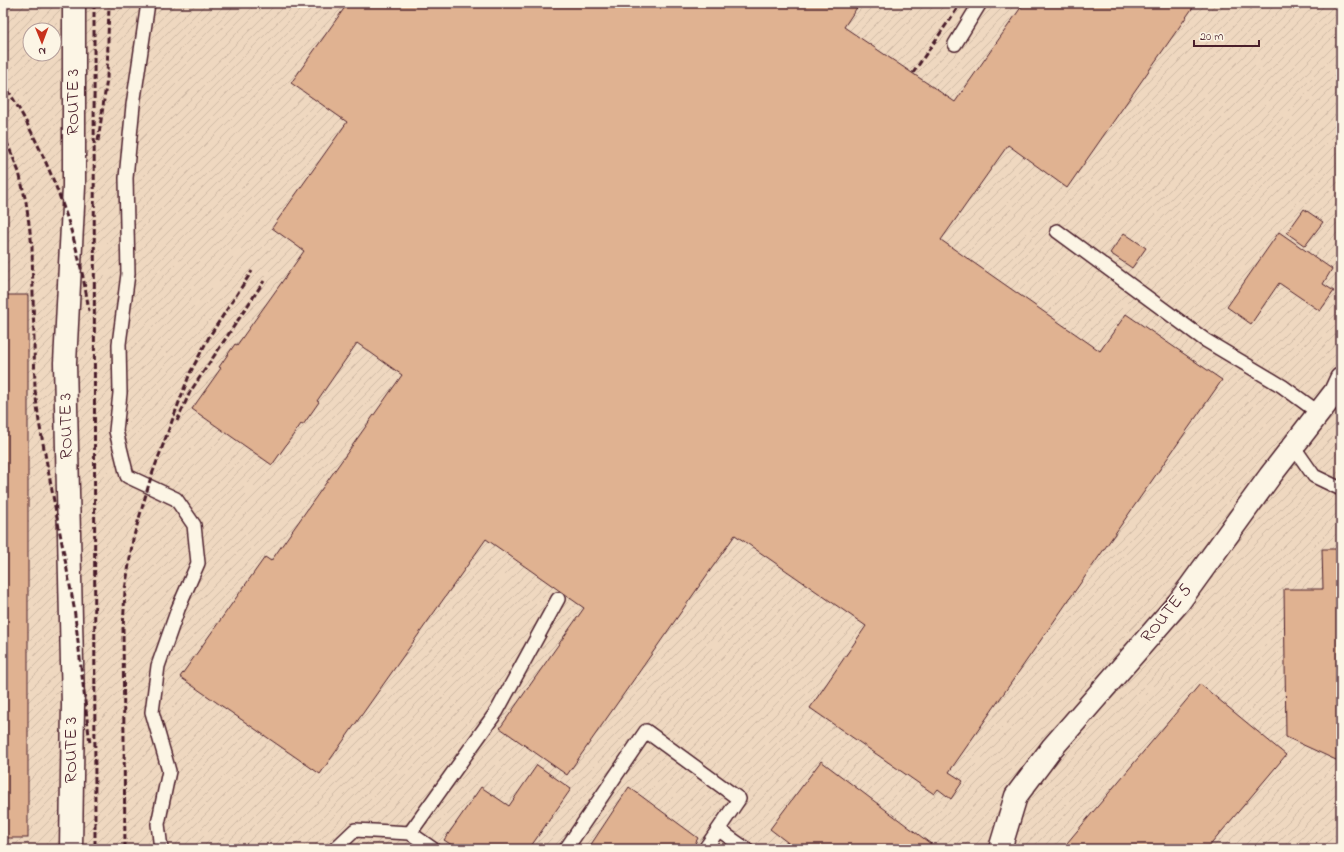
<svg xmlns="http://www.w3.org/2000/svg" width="1344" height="852" font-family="'Indie Flower',sans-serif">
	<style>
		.industrial { fill: url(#industrial-furrows); fill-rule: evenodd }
		.building { fill: #e0b291; stroke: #4a1f2b }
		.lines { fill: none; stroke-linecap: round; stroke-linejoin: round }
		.service-casing { stroke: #4a1f2b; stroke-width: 16 }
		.minor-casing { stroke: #4a1f2b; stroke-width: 25 }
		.service { stroke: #fcf5e5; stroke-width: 13 }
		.minor { stroke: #fcf5e5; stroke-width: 22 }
		.rail { stroke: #4a1f2b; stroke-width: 3; stroke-dasharray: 6 3; stroke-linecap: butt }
		.labels { text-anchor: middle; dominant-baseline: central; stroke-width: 3; stroke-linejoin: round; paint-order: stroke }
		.street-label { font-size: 18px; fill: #4a1f2b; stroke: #fcf5e5 }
	</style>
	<defs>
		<pattern id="industrial-furrows" width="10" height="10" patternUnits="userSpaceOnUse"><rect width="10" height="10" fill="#efd8c0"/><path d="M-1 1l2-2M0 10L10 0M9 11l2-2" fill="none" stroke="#ceb9a5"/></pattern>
	</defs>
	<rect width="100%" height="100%" fill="#f6e8d4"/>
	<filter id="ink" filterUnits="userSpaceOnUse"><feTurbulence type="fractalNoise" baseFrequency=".025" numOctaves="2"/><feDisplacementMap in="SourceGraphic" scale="8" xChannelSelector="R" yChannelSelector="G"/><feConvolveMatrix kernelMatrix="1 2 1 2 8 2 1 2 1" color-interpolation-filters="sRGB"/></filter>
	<g filter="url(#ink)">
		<!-- industrial -->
		<path class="industrial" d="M 3,3 L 1341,3 L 1341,849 L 3,849 ZM 30,30 L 54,30 L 54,54 L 30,54 Z"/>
		<!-- building -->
		<g class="building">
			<path d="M 348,3 L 860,3 L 844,27 L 955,102 L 1024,3 L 1196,3 L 1067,188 L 1008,145 L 941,240 L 1100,351 L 1126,314 L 1222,380 L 949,772 L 963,781 L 951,799 L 938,789 L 934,794 L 810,708 L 866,626 L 735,535 L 567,775 L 500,728 L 584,608 L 486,539 L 320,774 L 180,677 L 265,557 L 271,561 L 402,375 L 357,343 L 317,401 L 319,402 L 303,425 L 301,424 L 272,465 L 192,409 L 221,368 L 219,367 L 235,344 L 237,345 L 304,251 L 272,228 L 347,122 L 291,83 Z"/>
			<path d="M 1304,209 L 1323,222 L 1305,246 L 1287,233 Z"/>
			<path d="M 1279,232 L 1332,269 L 1323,284 L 1334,291 L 1320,311 L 1279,283 L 1251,324 L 1227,307 Z"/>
			<path d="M 1124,233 L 1146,248 L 1132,268 L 1110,253 Z"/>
			<rect x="3" y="295" width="25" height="543"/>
			<path d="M 1322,549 L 1341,549 L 1341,760 L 1336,760 L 1286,737 L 1284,589 L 1323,589 Z"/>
			<path d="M 1200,684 L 1286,755 L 1207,849 L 1062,849 Z"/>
			<path d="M 821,761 L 935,847 L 933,849 L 796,849 L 770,829 Z"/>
			<path d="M 537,765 L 571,789 L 529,849 L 458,849 L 444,840 L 481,787 L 509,806 Z"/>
			<path d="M 629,787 L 698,838 L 692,849 L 588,849 Z"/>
		</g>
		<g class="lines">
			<!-- service casing -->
			<g class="service-casing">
				<g id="service">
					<path d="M 148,3 L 133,105 L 126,178 L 128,274 L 119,344 L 120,393 L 116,431 L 127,476 L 176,499 L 194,525 L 198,563 L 178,609 L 158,666 L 152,712 L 169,771 L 158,824 L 161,849"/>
					<path d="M 955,44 L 980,3"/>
					<path d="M 1057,231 L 1205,340 L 1282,386 L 1319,413"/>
					<path d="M 1293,446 L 1314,476 L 1341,489"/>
					<path d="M 719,830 L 746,849"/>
					<path d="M 410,833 L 497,711 L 558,599"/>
					<path d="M 335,849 L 355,830 L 410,833 L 433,849"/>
					<path d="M 566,849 L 646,731 L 739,799 L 705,849"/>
				</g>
			</g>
			<!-- minor casing -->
			<g class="minor-casing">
				<g id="minor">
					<path d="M 71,849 L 73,705 L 65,363 L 74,187 L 74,3"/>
					<path d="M 1000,849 L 1016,796 L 1052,748 L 1179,602 L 1270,476 L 1335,392 L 1341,379"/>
				</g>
			</g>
			<!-- service -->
			<use href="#service" class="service"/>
			<!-- minor -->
			<use href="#minor" class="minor"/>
			<!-- rail -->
			<g class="rail">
				<path d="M 94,3 L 95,849"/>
				<path d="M 913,73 L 961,3"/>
				<path d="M 3,82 C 47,152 77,229 89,311"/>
				<path d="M 3,133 L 19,172 L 26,202 L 32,246 L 35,390 L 39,422 L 74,607 L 90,744"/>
				<path d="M 98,141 L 107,79 L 109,3"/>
				<path d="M 177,421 L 190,392 L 264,281"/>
				<path d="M 125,849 L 123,629 L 125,590 L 133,539 L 151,477 L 190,373 L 209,337 L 252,271"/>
			</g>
		</g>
	</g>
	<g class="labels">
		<!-- street labels -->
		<g class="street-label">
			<text transform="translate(74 102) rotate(-90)">ROUTE 3</text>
			<text transform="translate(67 426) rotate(-91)">ROUTE 3</text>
			<text transform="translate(1167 614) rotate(-51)">ROUTE 5</text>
			<text transform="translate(72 750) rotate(-90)">ROUTE 3</text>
		</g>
	</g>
	<!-- margin -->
	<rect width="1344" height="852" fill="none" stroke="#fcf5e5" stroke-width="16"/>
	<rect x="8" y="8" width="1328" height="836" fill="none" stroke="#4a1f2b" stroke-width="1.5" filter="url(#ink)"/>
	<!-- north arrow -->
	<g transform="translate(42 42) rotate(179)"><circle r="19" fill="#fcf5e5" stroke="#b59f9b"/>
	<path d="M0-3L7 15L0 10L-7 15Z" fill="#c8321e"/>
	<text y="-6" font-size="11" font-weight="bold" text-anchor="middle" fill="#4a1f2b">N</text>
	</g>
	<!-- scale -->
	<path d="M1194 40v6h65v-6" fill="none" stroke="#4a1f2b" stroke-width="2"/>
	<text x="1200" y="40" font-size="12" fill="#4a1f2b" stroke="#fcf5e5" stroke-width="3" paint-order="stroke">20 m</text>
</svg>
